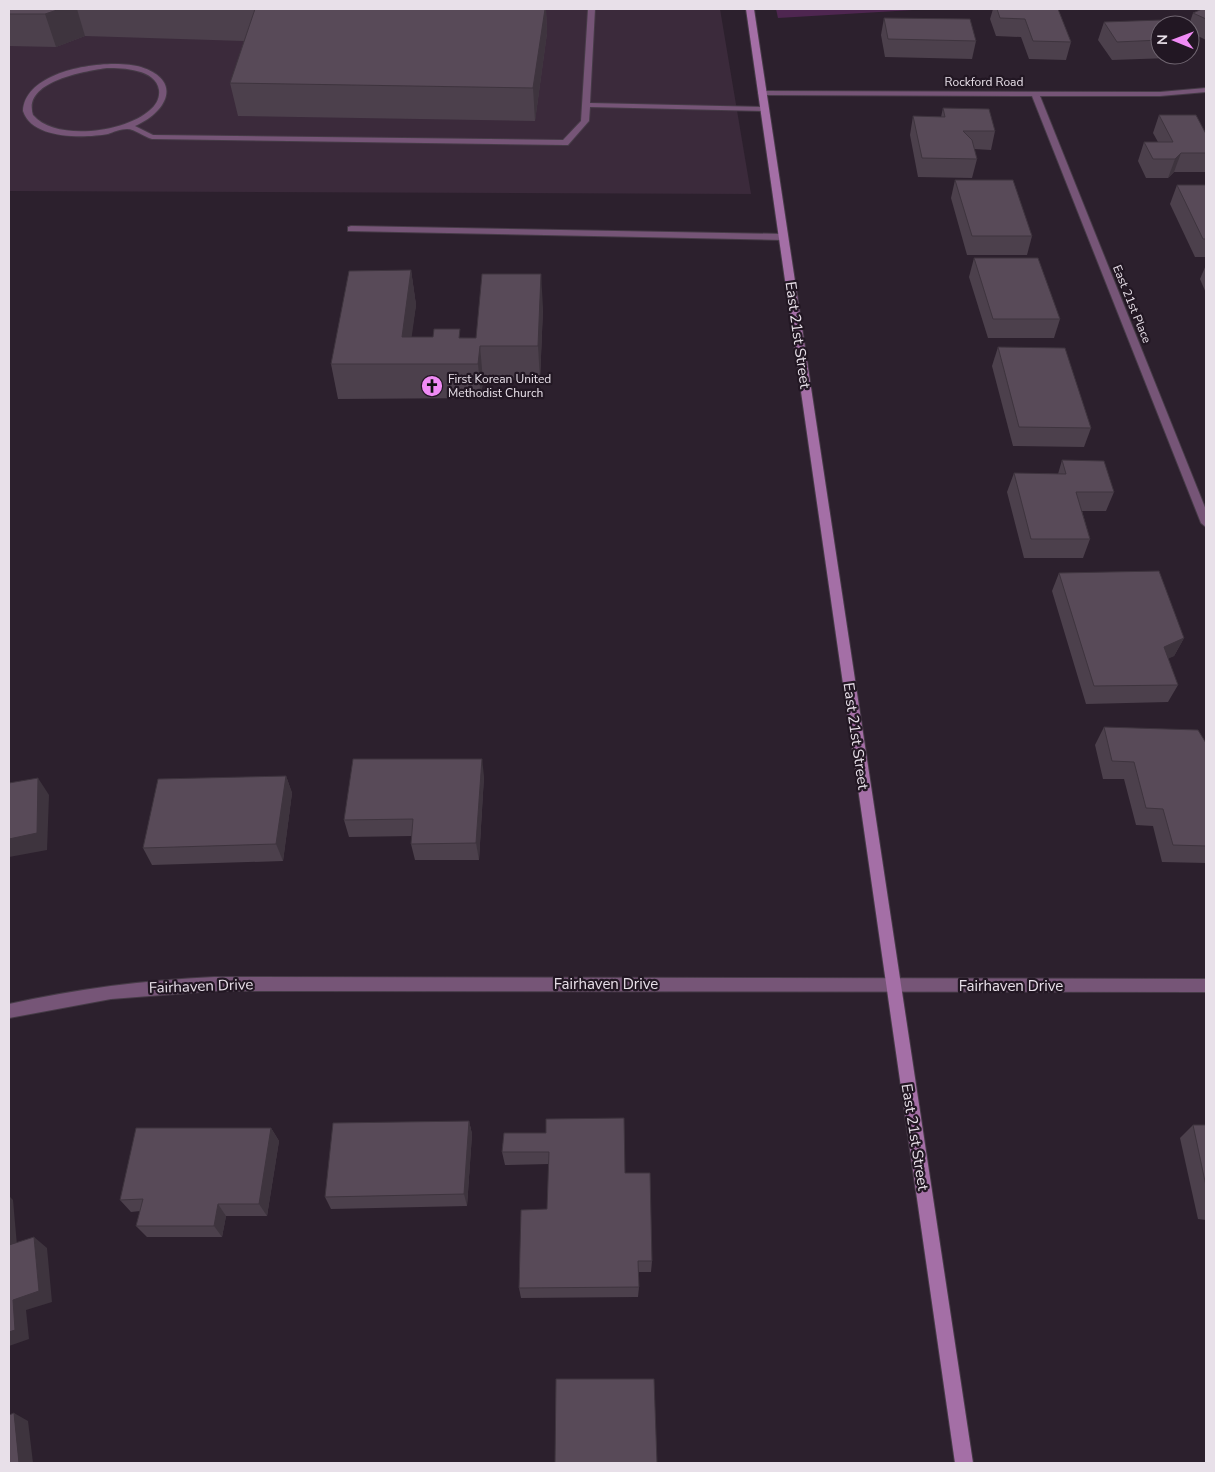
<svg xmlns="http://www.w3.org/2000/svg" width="1215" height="1472" font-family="'Nunito Sans',sans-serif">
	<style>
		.built { fill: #3b2a3b }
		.green { fill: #4e2650 }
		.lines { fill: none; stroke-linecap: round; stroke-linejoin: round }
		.service-casing { stroke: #463b47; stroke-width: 2 }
		.minor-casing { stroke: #463b47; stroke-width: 2 }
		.secondary-casing { stroke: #463b47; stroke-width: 2 }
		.service { fill: #765577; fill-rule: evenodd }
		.minor { fill: #765577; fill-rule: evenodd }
		.secondary { fill: #a46fa6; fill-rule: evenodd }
		.wall { fill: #4c404c }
		.shaded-wall { fill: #3e343e }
		.building { fill: #584a58; stroke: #3e343e }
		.labels { text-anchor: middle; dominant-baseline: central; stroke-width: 4.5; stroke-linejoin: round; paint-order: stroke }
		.far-street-label { font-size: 12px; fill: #e8e0e9; stroke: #221723 }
		.far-poi-label { font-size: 12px; fill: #e8e0e9; stroke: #221723; text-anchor: start }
		.street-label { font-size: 15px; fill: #e8e0e9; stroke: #221723 }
	</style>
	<rect width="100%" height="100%" fill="#2c202d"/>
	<!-- built -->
	<path class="built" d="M 9,9 L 720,9 L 751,194 L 9,191 Z"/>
	<!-- green -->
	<path class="green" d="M 776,9 L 930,9 L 778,18 Z"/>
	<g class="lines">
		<!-- service casing -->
		<g class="service-casing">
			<g id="service">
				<path d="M 588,9 L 595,9 L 590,103 L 764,107 L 768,109 L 764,111 L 590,107 L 589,121 L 568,145 L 565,145 L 152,139 C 144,137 135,129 127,129 C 121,129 113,132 108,134 C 85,138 32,140 23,111 C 25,68 111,58 141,67 C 184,81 166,113 135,126 L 153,135 L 563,140 L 581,121 ZM 107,68 C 123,68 156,69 159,90 C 160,98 156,105 150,110 C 126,132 56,142 33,115 C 22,81 86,71 107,68 Z"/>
				<path d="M 351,226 L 783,234 L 787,237 L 783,240 L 348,231 L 348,227 Z"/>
			</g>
		</g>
		<!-- minor casing -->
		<g class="minor-casing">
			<g id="minor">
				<path d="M 1206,88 L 1206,92 L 1160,96 L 1040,96 L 1206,510 L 1206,527 L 1201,523 L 1032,96 L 762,95 L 758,93 L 762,91 L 1160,92 Z"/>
				<path d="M 214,977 L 1206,979 L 1206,992 L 214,991 L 111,999 L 9,1018 L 9,1004 C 76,989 145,980 214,977 Z"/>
			</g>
		</g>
		<!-- secondary casing -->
		<g class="secondary-casing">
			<path id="secondary" d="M 746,9 L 754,9 L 973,1463 L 955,1463 Z"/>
		</g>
		<!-- service -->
		<use href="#service" class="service"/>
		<!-- minor -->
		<use href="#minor" class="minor"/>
		<!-- secondary -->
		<use href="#secondary" class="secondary"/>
	</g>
	<!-- wall -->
	<g class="wall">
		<path d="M 9,9 L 546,9 L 547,33 L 535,121 L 238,116 L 230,83 L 244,41 L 85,36 L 56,47 L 9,46 Z"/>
		<path d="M 993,9 L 1058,9 L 1071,42 L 1066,60 L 1029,59 L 1021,37 L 996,36 L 990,19 Z"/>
		<path d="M 1206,9 L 1206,40 L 1190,32 L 1190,25 L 1189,25 L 1193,13 Z"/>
		<path d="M 884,18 L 976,41 L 972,59 L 885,57 L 881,35 Z"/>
		<path d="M 1104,22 L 1160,25 L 1160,55 L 1170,55 L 1169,58 L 1112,60 L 1098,40 Z"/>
		<path d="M 943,108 L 995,131 L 991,150 L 974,149 L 977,159 L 972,178 L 918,177 L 910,135 L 913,116 L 941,117 Z"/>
		<path d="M 1159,115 L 1206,134 L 1206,172 L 1174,172 L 1168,178 L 1146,178 L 1138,161 L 1144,142 L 1158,142 L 1153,133 Z"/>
		<path d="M 955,180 L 1032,236 L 1027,255 L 967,255 L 951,198 Z"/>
		<path d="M 1177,185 L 1206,185 L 1206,257 L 1195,257 L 1170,204 Z"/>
		<path d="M 974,258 L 1060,319 L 1054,338 L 988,338 L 969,277 Z"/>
		<path d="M 1206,265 L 1206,293 L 1200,279 Z"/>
		<path d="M 411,270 L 416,305 L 411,337 L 476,338 L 543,308 L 540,380 L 483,380 L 481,398 L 338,399 L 331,364 Z"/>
		<path d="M 998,347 L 1091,428 L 1084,447 L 1013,446 L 992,366 Z"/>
		<path d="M 1062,460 L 1114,492 L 1106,511 L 1082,511 L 1090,539 L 1083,558 L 1024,558 L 1007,492 L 1014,473 L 1058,474 Z"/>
		<path d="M 1059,573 L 1184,638 L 1174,656 L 1168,658 L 1178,685 L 1168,702 L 1086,704 L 1052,591 Z"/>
		<path d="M 1104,727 L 1206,743 L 1206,863 L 1162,862 L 1153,826 L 1136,825 L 1124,779 L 1103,779 L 1095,745 Z"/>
		<path d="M 286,776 L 292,793 L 283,861 L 152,865 L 143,848 Z"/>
		<path d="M 484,776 L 479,860 L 415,860 L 411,844 L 412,836 L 349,837 L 344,820 Z"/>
		<path d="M 469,1121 L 472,1134 L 467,1206 L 331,1209 L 325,1197 Z"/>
		<path d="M 1193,1125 L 1206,1125 L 1206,1220 L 1198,1219 L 1180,1138 Z"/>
		<path d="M 271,1128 L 279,1141 L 267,1216 L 226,1216 L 222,1237 L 147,1237 L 136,1226 L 140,1211 L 131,1212 L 120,1200 Z"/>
		<path d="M 504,1133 L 625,1173 L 652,1261 L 651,1272 L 639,1272 L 639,1287 L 638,1297 L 521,1298 L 519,1288 L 547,1209 L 549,1164 L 505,1165 L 502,1152 Z"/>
	</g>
	<!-- shaded-wall -->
	<g class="shaded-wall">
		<path d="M 60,9 L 77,9 L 85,36 L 56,47 L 45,14 Z"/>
		<path d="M 545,9 L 546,9 L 547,33 L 535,121 L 533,88 Z"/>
		<path d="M 1181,153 L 1174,172 L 1168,178 L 1175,159 Z"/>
		<path d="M 411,270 L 416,305 L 408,364 L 402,337 Z"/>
		<path d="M 541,274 L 543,308 L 540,380 L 538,346 Z"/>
		<path d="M 480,346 L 483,380 L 481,398 L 478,364 Z"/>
		<path d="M 1184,638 L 1174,656 L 1155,665 L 1164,647 Z"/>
		<path d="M 9,693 L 10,704 L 9,705 Z"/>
		<path d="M 482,759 L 484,776 L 479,860 L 476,843 Z"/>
		<path d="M 286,776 L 292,793 L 283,861 L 276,844 Z"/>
		<path d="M 38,778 L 49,795 L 47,850 L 9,857 L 9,839 Z"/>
		<path d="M 469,1121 L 472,1134 L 467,1206 L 464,1194 Z"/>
		<path d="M 271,1128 L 279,1141 L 267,1216 L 259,1204 Z"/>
		<path d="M 9,1196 L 13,1200 L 18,1257 L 9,1250 Z"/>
		<path d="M 218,1204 L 226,1216 L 222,1237 L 214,1226 Z"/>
		<path d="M 34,1237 L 47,1248 L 52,1302 L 26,1310 L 29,1339 L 9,1346 L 9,1332 L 13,1300 Z"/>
		<path d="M 14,1413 L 28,1421 L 33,1463 L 19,1463 Z"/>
	</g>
	<!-- building -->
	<g class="building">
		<path d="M 9,9 L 60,9 L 45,14 L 9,14 Z"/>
		<path d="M 243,9 L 545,9 L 533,88 L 230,83 L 255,9 Z"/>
		<path d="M 997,9 L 1058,9 L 1071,42 L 1033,41 L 1025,19 L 1000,18 Z"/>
		<path d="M 1202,9 L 1206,9 L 1206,19 L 1193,13 Z"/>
		<path d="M 884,18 L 970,19 L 976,41 L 888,39 Z"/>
		<path d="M 1161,20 L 1165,25 L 1160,25 L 1160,40 L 1117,42 L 1104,22 Z"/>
		<path d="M 943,108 L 989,109 L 995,131 L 963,131 L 972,140 L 977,159 L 922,158 L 913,116 L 945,117 Z"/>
		<path d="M 1159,115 L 1196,115 L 1206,134 L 1206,153 L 1181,153 L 1175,159 L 1153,159 L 1144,142 L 1173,142 Z"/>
		<path d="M 955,180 L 1013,180 L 1032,236 L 972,236 Z"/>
		<path d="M 1177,185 L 1206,185 L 1206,239 L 1203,239 Z"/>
		<path d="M 974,258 L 1038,258 L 1060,319 L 993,319 Z"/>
		<path d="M 411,270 L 402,337 L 433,337 L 434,329 L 460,329 L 459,338 L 476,338 L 482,274 L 541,274 L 538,346 L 480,346 L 478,364 L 331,364 L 349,271 Z"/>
		<path d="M 998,347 L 1065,348 L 1091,428 L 1019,427 Z"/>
		<path d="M 1062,460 L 1104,461 L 1114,492 L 1076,492 L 1090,539 L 1031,539 L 1014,473 L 1066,474 Z"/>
		<path d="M 1159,571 L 1184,638 L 1164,647 L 1178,685 L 1094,686 L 1059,573 Z"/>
		<path d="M 1104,727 L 1198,730 L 1206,743 L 1206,846 L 1173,845 L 1163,809 L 1146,808 L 1134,762 L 1112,761 Z"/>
		<path d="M 353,759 L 482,759 L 476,843 L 411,844 L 413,819 L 344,820 Z"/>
		<path d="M 286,776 L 276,844 L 143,848 L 158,779 Z"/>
		<path d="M 38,778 L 37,833 L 9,839 L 9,783 Z"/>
		<path d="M 624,1118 L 625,1173 L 650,1173 L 652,1261 L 638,1261 L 639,1287 L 519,1288 L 521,1210 L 547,1209 L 549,1152 L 502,1152 L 504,1133 L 546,1133 L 546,1119 Z"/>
		<path d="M 469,1121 L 464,1194 L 325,1197 L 333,1123 Z"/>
		<path d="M 1193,1125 L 1206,1125 L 1206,1186 Z"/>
		<path d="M 136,1128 L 271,1128 L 259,1204 L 218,1204 L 214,1226 L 136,1226 L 143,1199 L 120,1200 Z"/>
		<path d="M 34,1237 L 39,1291 L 13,1300 L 15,1330 L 9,1332 L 9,1245 Z"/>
		<path d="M 556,1379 L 654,1379 L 657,1463 L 555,1463 Z"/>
		<path d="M 14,1413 L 19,1463 L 9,1463 L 9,1415 Z"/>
	</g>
	<!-- icons -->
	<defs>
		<g id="church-disc" transform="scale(1.125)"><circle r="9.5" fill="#f08bf5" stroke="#221723"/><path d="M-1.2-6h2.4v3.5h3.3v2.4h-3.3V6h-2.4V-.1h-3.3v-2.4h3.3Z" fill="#111"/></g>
	</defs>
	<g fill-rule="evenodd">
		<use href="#church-disc" x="432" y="386"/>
	</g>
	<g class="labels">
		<!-- far-street labels -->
		<g class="far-street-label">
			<text x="984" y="82">Rockford Road</text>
			<text transform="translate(1132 304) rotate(68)">East 21st Place</text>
		</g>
		<!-- far-poi labels -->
		<g class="far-poi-label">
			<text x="448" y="379">First Korean United<tspan x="448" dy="14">Methodist Church</tspan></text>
		</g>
		<!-- street labels -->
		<g class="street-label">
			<text transform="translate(798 335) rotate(82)">East 21st Street</text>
			<text transform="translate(856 736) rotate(82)">East 21st Street</text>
			<text x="606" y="984">Fairhaven Drive</text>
			<text transform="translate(201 986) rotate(-2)">Fairhaven Drive</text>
			<text x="1011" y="986">Fairhaven Drive</text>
			<text transform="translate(915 1137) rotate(81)">East 21st Street</text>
		</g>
	</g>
	<!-- border -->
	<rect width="1215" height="1472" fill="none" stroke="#e8e0e9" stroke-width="20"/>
	<!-- north arrow -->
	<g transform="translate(1175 40) rotate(271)"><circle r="24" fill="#221723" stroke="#716772"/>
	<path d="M0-4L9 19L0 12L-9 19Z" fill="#f08bf5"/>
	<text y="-8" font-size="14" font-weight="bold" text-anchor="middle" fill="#e8e0e9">N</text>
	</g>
</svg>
